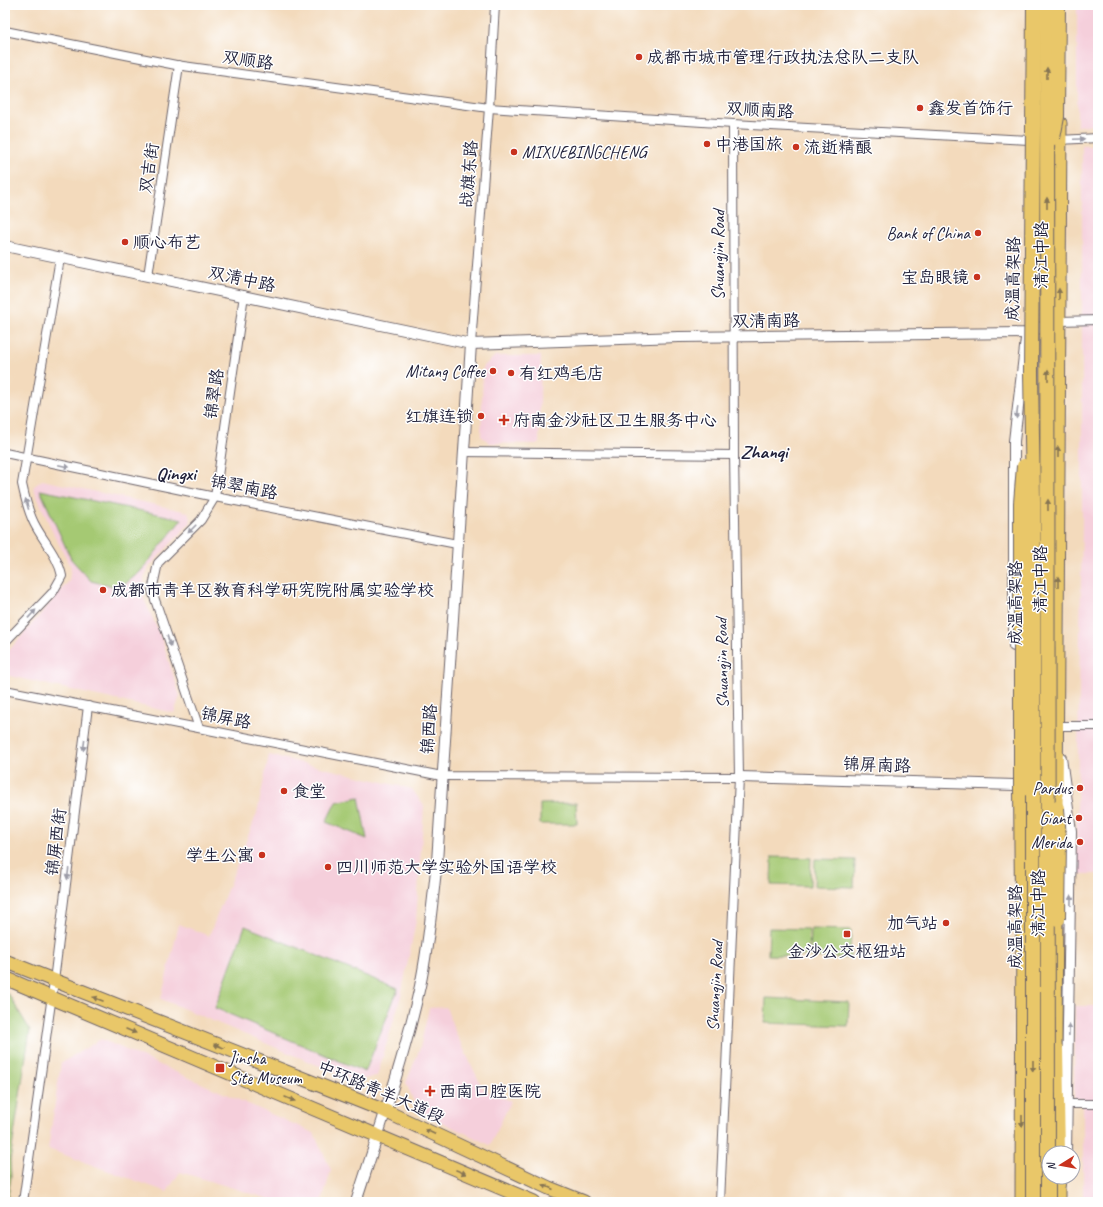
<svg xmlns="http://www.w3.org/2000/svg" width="1103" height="1207" font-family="Caveat,'LXGW WenKai TC',sans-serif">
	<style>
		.built { fill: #f5cfdb }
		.green { fill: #a5c973; stroke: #647657 }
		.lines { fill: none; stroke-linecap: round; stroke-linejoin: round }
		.minor-casing { stroke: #6b6268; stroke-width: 10 }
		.tertiary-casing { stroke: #6b6268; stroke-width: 12 }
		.primary-casing { stroke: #6b6268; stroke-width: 15 }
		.trunk-casing { stroke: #6b6268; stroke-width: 16 }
		.minor { stroke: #fff; stroke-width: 8 }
		.tertiary { stroke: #fff; stroke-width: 10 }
		.primary { stroke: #e9c769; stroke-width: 13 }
		.trunk { stroke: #e9c769; stroke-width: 14 }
		.trunk-bridge-casing { stroke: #6b6268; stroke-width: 16; stroke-linecap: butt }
		.trunk-bridge { stroke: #e9c769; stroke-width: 14 }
		.oneway { fill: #867452 }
		.oneway2 { fill: #9c9ca7 }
		.poi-dot { fill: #c8321e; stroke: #fff; stroke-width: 1.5 }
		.labels { text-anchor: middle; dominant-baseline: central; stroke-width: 3; stroke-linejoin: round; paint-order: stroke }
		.poi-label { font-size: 17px; fill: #22223b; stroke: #fff; text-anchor: start }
		.street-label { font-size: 17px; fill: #22223b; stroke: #fff }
		.quarter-label { font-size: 19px; font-weight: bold; fill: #22223b; stroke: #fff }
	</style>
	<rect width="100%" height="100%" fill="#fff"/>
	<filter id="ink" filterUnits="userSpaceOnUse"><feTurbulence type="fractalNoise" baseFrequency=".025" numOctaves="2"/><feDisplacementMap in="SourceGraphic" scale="8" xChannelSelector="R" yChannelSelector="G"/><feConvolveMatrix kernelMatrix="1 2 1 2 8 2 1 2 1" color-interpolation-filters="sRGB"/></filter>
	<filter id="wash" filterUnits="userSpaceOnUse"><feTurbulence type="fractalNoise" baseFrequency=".012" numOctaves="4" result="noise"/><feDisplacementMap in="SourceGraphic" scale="16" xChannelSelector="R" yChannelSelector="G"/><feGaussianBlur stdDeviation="0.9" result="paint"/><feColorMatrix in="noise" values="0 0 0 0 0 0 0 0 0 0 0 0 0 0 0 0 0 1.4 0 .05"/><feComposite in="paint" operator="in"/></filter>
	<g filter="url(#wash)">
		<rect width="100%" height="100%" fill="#f3dabc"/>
		<!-- built -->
		<g class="built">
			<path d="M 1077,5 L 1098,5 L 1098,125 L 1077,126 Z"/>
			<path d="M 1082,146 L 1098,146 L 1098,874 L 1077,874 L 1076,866 L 1082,521 Z"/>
			<path d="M 495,356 L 541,356 L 539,444 L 490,443 L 481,436 L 483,367 Z"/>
			<path d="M 42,480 L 188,512 L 191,522 L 149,567 L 144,578 L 144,599 L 161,637 L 180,696 L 174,713 L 5,675 L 5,655 L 69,581 L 71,567 L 53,533 L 33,487 Z"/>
			<path d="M 269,755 L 412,789 L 424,806 L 416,921 L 401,996 L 377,1076 L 355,1081 L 161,999 L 179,924 L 209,936 L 257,813 Z"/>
			<path d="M 1075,1006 L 1098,1006 L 1098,1202 L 1083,1202 L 1083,1099 L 1074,1099 Z"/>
			<path d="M 446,1007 L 454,1029 L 483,1089 L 511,1101 L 490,1145 L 418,1111 L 406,1083 L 420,1048 L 429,1008 Z"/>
			<path d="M 101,1039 L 314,1133 L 331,1170 L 322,1202 L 279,1202 L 180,1172 L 167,1192 L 48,1149 L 61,1063 Z"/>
		</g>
		<!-- green -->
		<g class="green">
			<path d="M 40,490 L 182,519 L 140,572 L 120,588 L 91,581 L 71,559 Z"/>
			<path d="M 359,797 L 367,839 L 326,822 L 336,802 Z"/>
			<path d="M 576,803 L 577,824 L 540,824 L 540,804 Z"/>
			<path d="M 772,857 L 811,858 L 810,886 L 771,885 Z"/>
			<path d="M 815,859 L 855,860 L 854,887 L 814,886 Z"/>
			<path d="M 245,926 L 398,989 L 365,1072 L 215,1008 Z"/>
			<path d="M 769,928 L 809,929 L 808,956 L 768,955 Z"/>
			<path d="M 811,929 L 851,930 L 850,958 L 810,957 Z"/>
			<path d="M 5,993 L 9,995 L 30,1030 L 10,1161 L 11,1177 L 7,1202 L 5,1202 Z"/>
			<path d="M 766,998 L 849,1002 L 848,1026 L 765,1023 Z"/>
		</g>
	</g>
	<g filter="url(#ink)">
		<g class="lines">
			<!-- minor casing -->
			<g class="minor-casing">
				<g id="minor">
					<path d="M 5,31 L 176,65 L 489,108 L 733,124 L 1029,140"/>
					<path d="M 1059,140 L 1098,138"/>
					<path d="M 148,276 L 179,65"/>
					<path d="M 1059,321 L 1098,320"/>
					<path d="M 471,344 L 489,108 L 495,5"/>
					<path d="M 463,452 L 734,455"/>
					<path d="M 5,453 L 215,497 L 457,544"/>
					<path d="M 5,642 L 53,592 L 62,576 C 58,556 43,541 34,523 C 28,511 25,498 22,484 L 60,258"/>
					<path d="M 5,690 L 442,776 L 739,777"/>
					<path d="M 1057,726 L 1098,726"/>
					<path d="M 199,728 L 152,591 L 158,563 L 201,520 L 215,497 L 244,295"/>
					<path d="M 1068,1104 L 1098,1104"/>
					<path d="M 23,1202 L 54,981 L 88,706"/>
					<path d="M 720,1202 L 739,777 L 734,455 L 733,124"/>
				</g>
			</g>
			<!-- tertiary casing -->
			<g class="tertiary-casing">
				<g id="tertiary">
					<path d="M 5,246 L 471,344 L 679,337 L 1026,333 L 1053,323"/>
					<path d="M 1014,646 L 1014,441 L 1026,339"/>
					<path d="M 1061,758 L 1071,831 L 1066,1153"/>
					<path d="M 739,777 L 1015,785"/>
					<path d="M 356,1202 C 379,1131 404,1059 420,986 C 429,945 432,903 437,862 L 471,344"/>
				</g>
			</g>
			<!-- primary casing -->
			<g class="primary-casing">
				<g id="primary">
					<path d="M 1056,817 L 1060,123"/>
					<path d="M 5,961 L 385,1111 L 549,1188 L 584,1202"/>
					<path d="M 5,978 L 534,1202"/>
					<path d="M 1055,1047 L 1056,909"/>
					<path d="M 1058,1177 L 1058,1202"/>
					<path d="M 1022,1202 L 1023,891"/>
				</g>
			</g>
			<!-- trunk casing -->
			<g class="trunk-casing">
				<g id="trunk">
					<path d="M 1021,790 L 1022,900"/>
					<path d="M 1056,1049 L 1058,1153"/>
					<path d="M 1058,1177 L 1058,1184"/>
				</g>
			</g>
			<!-- minor -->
			<use href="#minor" class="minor"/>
			<!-- tertiary -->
			<use href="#tertiary" class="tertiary"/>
			<!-- primary -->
			<use href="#primary" class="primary"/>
			<!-- trunk -->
			<use href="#trunk" class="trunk"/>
			<!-- trunk-bridge casing -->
			<g class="trunk-bridge-casing">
				<g id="trunk-bridge">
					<path d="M 1047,5 L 1048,1202"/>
					<path d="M 1053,138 L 1057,117 L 1058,5"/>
					<path d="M 1021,790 L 1021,503 L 1024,466"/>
					<path d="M 1057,808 L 1059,841 L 1058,919"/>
					<path d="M 1033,1202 L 1033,501 L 1031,372 L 1034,5"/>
				</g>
			</g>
			<!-- trunk-bridge -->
			<use href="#trunk-bridge" class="trunk-bridge"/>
		</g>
		<!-- one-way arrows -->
		<defs><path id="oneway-solid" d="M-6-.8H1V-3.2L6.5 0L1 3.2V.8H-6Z"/></defs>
		<g class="oneway">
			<use href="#oneway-solid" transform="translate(1047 73) rotate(-90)"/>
			<use href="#oneway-solid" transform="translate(1047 203) rotate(-90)"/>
			<use href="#oneway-solid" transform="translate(1059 294) rotate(-90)"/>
			<use href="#oneway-solid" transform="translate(1048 375) rotate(-90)"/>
			<use href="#oneway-solid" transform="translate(1058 452) rotate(-90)"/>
			<use href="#oneway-solid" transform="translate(1048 505) rotate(-90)"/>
			<use href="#oneway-solid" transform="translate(1058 582) rotate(-90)"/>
			<use href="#oneway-solid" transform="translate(98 999) rotate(-159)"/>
			<use href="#oneway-solid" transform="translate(131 1031) rotate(23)"/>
			<use href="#oneway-solid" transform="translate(219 1046) rotate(-159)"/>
			<use href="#oneway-solid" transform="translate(1033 1066) rotate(90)"/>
			<use href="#oneway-solid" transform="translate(290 1099) rotate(23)"/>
			<use href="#oneway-solid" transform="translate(1022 1121) rotate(90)"/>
			<use href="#oneway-solid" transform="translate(430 1132) rotate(-155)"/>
			<use href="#oneway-solid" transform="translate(461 1172) rotate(22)"/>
			<use href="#oneway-solid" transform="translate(548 1187) rotate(-156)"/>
		</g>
		<g class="oneway2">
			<use href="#oneway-solid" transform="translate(1079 139) rotate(-2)"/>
			<use href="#oneway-solid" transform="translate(1017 413) rotate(97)"/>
			<use href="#oneway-solid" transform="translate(64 466) rotate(12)"/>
			<use href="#oneway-solid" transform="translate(27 504) rotate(-106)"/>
			<use href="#oneway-solid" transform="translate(192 529) rotate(135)"/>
			<use href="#oneway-solid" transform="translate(32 614) rotate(-47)"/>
			<use href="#oneway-solid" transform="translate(169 641) rotate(71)"/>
			<use href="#oneway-solid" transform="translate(84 745) rotate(97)"/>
			<use href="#oneway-solid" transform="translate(68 874) rotate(97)"/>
			<use href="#oneway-solid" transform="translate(1071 900) rotate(-89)"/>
			<use href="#oneway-solid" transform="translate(1069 1030) rotate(-89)"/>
		</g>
	</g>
	<!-- markers -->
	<g class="poi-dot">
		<circle cx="639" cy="57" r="4"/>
		<circle cx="920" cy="108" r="4"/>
		<circle cx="707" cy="144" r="4"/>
		<circle cx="796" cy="147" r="4"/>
		<circle cx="514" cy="152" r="4"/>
		<circle cx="978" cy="233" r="4"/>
		<circle cx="125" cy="242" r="4"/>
		<circle cx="977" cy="277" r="4"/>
		<circle cx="493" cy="371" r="4"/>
		<circle cx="511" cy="373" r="4"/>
		<circle cx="481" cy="416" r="4"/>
		<path d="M502 414h4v4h4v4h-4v4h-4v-4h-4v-4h4z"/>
		<circle cx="103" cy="590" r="4"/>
		<circle cx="1080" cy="788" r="4"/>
		<circle cx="284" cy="791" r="4"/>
		<circle cx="1079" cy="818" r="4"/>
		<circle cx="1080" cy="842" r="4"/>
		<circle cx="262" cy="855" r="4"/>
		<circle cx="328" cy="867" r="4"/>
		<circle cx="946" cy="923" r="4"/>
		<rect x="843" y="930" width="8" height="8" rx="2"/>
		<rect x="215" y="1063" width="10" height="10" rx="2"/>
		<path d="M428 1085h4v4h4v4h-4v4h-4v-4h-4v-4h4z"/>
	</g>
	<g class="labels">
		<!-- poi labels -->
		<g class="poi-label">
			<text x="647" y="57">成都市城市管理行政执法总队二支队</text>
			<text x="928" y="108">鑫发首饰行</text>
			<text x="715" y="144">中港国旅</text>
			<text x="804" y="147">流逝精酿</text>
			<text x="522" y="152">MIXUEBINGCHENG</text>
			<text x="970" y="233" text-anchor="end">Bank of China</text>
			<text x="133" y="242">顺心布艺</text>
			<text x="969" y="277" text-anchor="end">宝岛眼镜</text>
			<text x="485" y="371" text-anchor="end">Mitang Coffee</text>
			<text x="519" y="373">有红鸡毛店</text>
			<text x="473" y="416" text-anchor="end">红旗连锁</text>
			<text x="513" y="420">府南金沙社区卫生服务中心</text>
			<text x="111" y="590">成都市青羊区教育科学研究院附属实验学校</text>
			<text x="1072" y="788" text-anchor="end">Pardus</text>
			<text x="292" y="791">食堂</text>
			<text x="1071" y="818" text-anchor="end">Giant</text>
			<text x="1072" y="842" text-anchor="end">Merida</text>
			<text x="254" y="855" text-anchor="end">学生公寓</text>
			<text x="336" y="867">四川师范大学实验外国语学校</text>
			<text x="938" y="923" text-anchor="end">加气站</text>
			<text x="847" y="951" text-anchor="middle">金沙公交枢纽站</text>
			<text x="229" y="1058">Jinsha<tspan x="229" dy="20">Site Museum</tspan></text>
			<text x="439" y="1091">西南口腔医院</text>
		</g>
		<!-- street labels -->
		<g class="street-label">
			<text transform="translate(248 60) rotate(8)">双顺路</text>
			<text transform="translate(760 110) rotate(3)">双顺南路</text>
			<text transform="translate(149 168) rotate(-81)">双吉街</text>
			<text transform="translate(469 174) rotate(-86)">战旗东路</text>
			<text transform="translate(718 255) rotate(-90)">Shuangjin Road</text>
			<text transform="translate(1041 255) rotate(-90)">清江中路</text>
			<text transform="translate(242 279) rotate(12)">双清中路</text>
			<text transform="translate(1013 279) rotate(-89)">成温高架路</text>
			<text transform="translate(766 321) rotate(-1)">双清南路</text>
			<text transform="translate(214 394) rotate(-82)">锦翠路</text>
			<text transform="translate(244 487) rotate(11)">锦翠南路</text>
			<text transform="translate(1040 579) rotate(-90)">清江中路</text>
			<text transform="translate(1015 603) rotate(-90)">成温高架路</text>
			<text transform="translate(722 663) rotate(-91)">Shuangjin Road</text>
			<text transform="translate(226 718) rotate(11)">锦屏路</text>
			<text transform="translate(429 729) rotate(-86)">锦西路</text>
			<text transform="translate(877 765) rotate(2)">锦屏南路</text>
			<text transform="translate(56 842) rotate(-83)">锦屏西街</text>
			<text transform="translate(1038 903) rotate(-90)">清江中路</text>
			<text transform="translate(1015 927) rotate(-90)">成温高架路</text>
			<text transform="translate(715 986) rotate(-87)">Shuangjin Road</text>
			<text transform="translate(381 1092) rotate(23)">中环路青羊大道段</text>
		</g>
		<!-- quarter labels -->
		<g class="quarter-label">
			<text x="764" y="452">Zhanqi</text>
			<text x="176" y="474">Qingxi</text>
		</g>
	</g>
	<!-- margin -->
	<rect width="1103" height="1207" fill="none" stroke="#fff" stroke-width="20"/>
	<!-- north arrow -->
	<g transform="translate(1061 1165) rotate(259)"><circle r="19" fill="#ffffff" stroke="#a7a7b1"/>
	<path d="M0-3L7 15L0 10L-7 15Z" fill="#c8321e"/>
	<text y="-6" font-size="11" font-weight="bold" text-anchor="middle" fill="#22223b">N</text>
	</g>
</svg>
